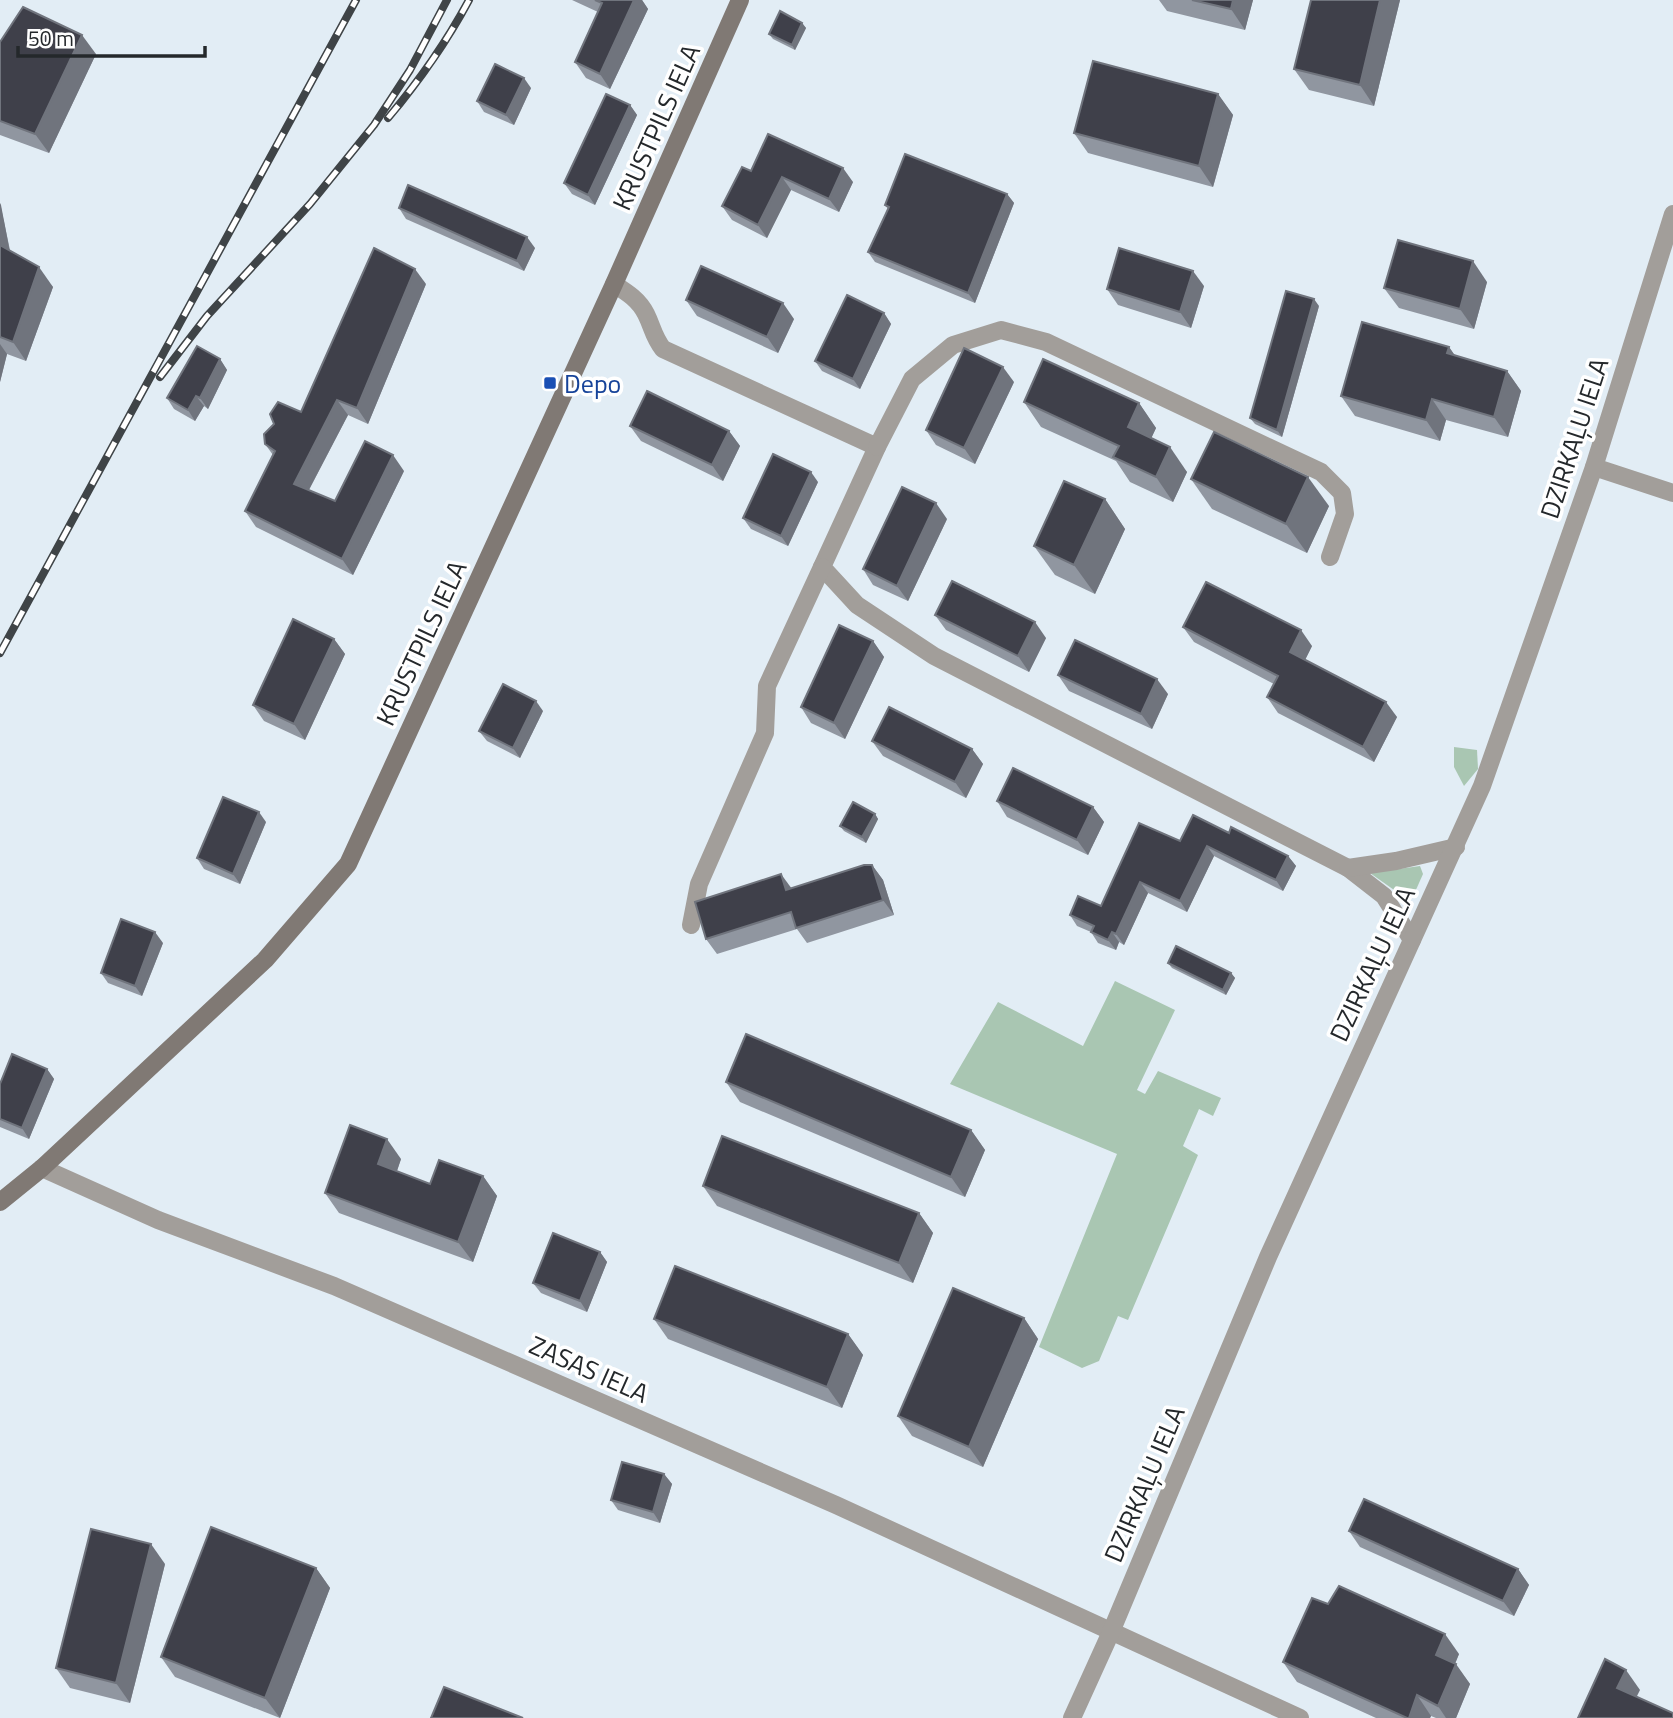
<svg xmlns="http://www.w3.org/2000/svg" width="1673" height="1718" font-family="'Titillium Web',sans-serif">
	<style>
		.green { fill: #a9c6b2 }
		.lines { fill: none; stroke-linecap: round; stroke-linejoin: round }
		.minor { stroke: #a29e9a; stroke-width: 18 }
		.secondary { stroke: #807974; stroke-width: 18 }
		.rail-casing { stroke: #3f4447; stroke-width: 8 }
		.rail { stroke: #fff; stroke-width: 5; stroke-dasharray: 16; stroke-linecap: butt }
		.wall { fill: #9096a0 }
		.shaded-wall { fill: #70747d }
		.building { fill: #3f404a; stroke: #70747d; stroke-width: 2 }
		.transit-dot { fill: #1a4fb4; stroke: #fff; stroke-width: 2.5 }
		.labels { text-anchor: middle; dominant-baseline: central; stroke-width: 7; stroke-linejoin: round; paint-order: stroke }
		.street-label { font-size: 26px; fill: #24282b; stroke: #fff }
		.transit-label { font-size: 26px; fill: #164399; stroke: #fff; text-anchor: start }
	</style>
	<rect width="100%" height="100%" fill="#e2edf5"/>
	<!-- green -->
	<g class="green">
		<path d="M 1454,747 L 1477,750 L 1478,769 L 1464,786 L 1454,767 Z"/>
		<path d="M 1420,866 L 1423,874 L 1415,892 L 1404,897 L 1370,873 Z"/>
		<path d="M 1115,981 L 1175,1010 L 1137,1090 L 1145,1094 L 1158,1071 L 1221,1098 L 1213,1116 L 1199,1109 L 1183,1146 L 1198,1155 L 1128,1320 L 1118,1316 L 1099,1361 L 1082,1368 L 1039,1347 L 1117,1154 L 950,1084 L 998,1002 L 1083,1046 Z"/>
	</g>
	<g class="lines">
		<!-- minor -->
		<g class="minor">
			<path d="M 614,284 C 628,293 639,300 646,314 C 653,328 653,336 663,349 L 877,447 L 822,567 L 857,605 L 934,656 L 1348,868 L 1384,896 L 1412,940"/>
			<path d="M 877,447 L 912,379 L 953,345 L 1001,330 L 1046,342 L 1321,472 L 1342,493 L 1345,514 L 1330,557"/>
			<path d="M 1594,467 L 1673,493"/>
			<path d="M 1348,868 L 1396,861 L 1456,847"/>
			<path d="M 691,925 L 699,884 L 765,733 L 767,686 L 822,567"/>
			<path d="M 42,1168 L 158,1220 L 334,1286 L 836,1505 L 1300,1718"/>
			<path d="M 1072,1718 L 1111,1632 L 1268,1257 L 1482,786 L 1594,467 L 1673,214"/>
		</g>
		<!-- secondary -->
		<path class="secondary" d="M 0,1202 L 42,1168 L 265,960 L 348,864 L 614,284 L 740,0"/>
		<!-- rail casing -->
		<g class="rail-casing">
			<g id="rail">
				<path d="M 388,118 C 419,81 446,43 469,0"/>
				<path d="M 160,377 L 207,316 L 310,204 L 374,125 L 410,70 L 447,0"/>
				<path d="M 0,653 L 356,0"/>
			</g>
		</g>
		<!-- rail -->
		<use href="#rail" class="rail"/>
	</g>
	<!-- wall -->
	<g class="wall">
		<path d="M 572,0 L 642,0 L 648,9 L 610,89 L 586,78 L 575,62 L 598,12 Z"/>
		<path d="M 1159,0 L 1253,0 L 1245,30 L 1167,11 Z"/>
		<path d="M 1311,0 L 1400,0 L 1374,106 L 1309,90 L 1294,69 Z"/>
		<path d="M 802,23 L 806,28 L 795,50 L 773,39 L 769,34 Z"/>
		<path d="M 0,42 L 96,54 L 49,153 L 0,135 Z"/>
		<path d="M 531,88 L 514,125 L 484,112 L 477,101 Z"/>
		<path d="M 1218,94 L 1233,115 L 1213,187 L 1088,153 L 1074,133 Z"/>
		<path d="M 630,105 L 637,115 L 595,205 L 572,194 L 564,183 Z"/>
		<path d="M 751,171 L 853,182 L 839,212 L 791,190 L 767,238 L 732,220 L 722,206 Z"/>
		<path d="M 1007,194 L 1014,203 L 975,303 L 875,262 L 868,252 L 888,209 L 885,205 Z"/>
		<path d="M 0,203 L 10,250 L 53,287 L 26,361 L 7,354 L 0,382 Z"/>
		<path d="M 399,208 L 535,248 L 524,271 L 406,219 Z"/>
		<path d="M 1487,282 L 1474,329 L 1399,308 L 1384,288 Z"/>
		<path d="M 426,284 L 368,424 L 348,415 L 309,490 L 335,501 L 404,471 L 353,575 L 256,527 L 245,511 L 273,455 L 265,444 L 301,412 Z"/>
		<path d="M 1204,286 L 1191,328 L 1118,305 L 1107,289 Z"/>
		<path d="M 686,300 L 794,319 L 778,353 L 697,316 Z"/>
		<path d="M 1319,306 L 1282,437 L 1255,424 L 1250,418 Z"/>
		<path d="M 884,313 L 891,324 L 860,389 L 822,371 L 815,361 Z"/>
		<path d="M 1449,347 L 1455,356 L 1507,371 L 1521,391 L 1508,437 L 1446,420 L 1440,441 L 1355,416 L 1341,396 Z"/>
		<path d="M 220,359 L 227,370 L 208,409 L 204,406 L 195,421 L 174,409 L 167,398 Z"/>
		<path d="M 1014,382 L 975,464 L 936,445 L 926,430 Z"/>
		<path d="M 1024,402 L 1139,403 L 1156,428 L 1151,438 L 1187,472 L 1173,502 L 1130,482 L 1116,461 L 1041,427 Z"/>
		<path d="M 630,426 L 729,431 L 740,446 L 723,481 L 641,441 Z"/>
		<path d="M 1191,479 L 1329,506 L 1307,553 L 1212,509 Z"/>
		<path d="M 818,482 L 788,546 L 751,529 L 743,518 Z"/>
		<path d="M 1105,499 L 1125,529 L 1095,594 L 1055,575 L 1034,546 Z"/>
		<path d="M 947,519 L 908,601 L 873,585 L 863,569 Z"/>
		<path d="M 935,615 L 1046,638 L 1029,672 L 946,630 Z"/>
		<path d="M 1183,627 L 1312,646 L 1305,660 L 1397,717 L 1374,762 L 1278,713 L 1267,697 L 1274,684 L 1194,642 Z"/>
		<path d="M 334,639 L 345,654 L 305,740 L 264,721 L 253,705 Z"/>
		<path d="M 873,641 L 884,657 L 845,739 L 811,723 L 801,707 Z"/>
		<path d="M 1058,675 L 1168,694 L 1152,729 L 1069,691 Z"/>
		<path d="M 543,711 L 520,758 L 487,741 L 479,731 Z"/>
		<path d="M 872,741 L 972,749 L 983,764 L 966,798 L 883,756 Z"/>
		<path d="M 997,801 L 1093,807 L 1104,822 L 1088,855 L 1007,817 Z"/>
		<path d="M 875,814 L 878,819 L 866,843 L 844,831 L 840,826 Z"/>
		<path d="M 266,822 L 240,884 L 204,869 L 197,858 Z"/>
		<path d="M 1229,833 L 1288,856 L 1296,866 L 1283,891 L 1214,856 L 1187,912 L 1148,893 L 1124,945 L 1119,942 L 1116,950 L 1098,943 L 1091,932 L 1077,926 L 1070,915 L 1101,906 L 1180,841 Z"/>
		<path d="M 872,865 L 883,880 L 894,915 L 807,943 L 797,929 L 717,954 L 706,939 L 791,888 Z"/>
		<path d="M 163,943 L 142,996 L 108,983 L 101,973 Z"/>
		<path d="M 1168,963 L 1231,973 L 1235,978 L 1226,995 L 1172,968 Z"/>
		<path d="M 47,1069 L 54,1079 L 29,1139 L 0,1127 L 0,1084 Z"/>
		<path d="M 726,1082 L 971,1130 L 985,1150 L 965,1197 L 740,1102 Z"/>
		<path d="M 401,1159 L 397,1171 L 430,1184 L 483,1176 L 497,1196 L 473,1262 L 339,1213 L 325,1193 Z"/>
		<path d="M 703,1186 L 919,1213 L 933,1233 L 913,1283 L 717,1206 Z"/>
		<path d="M 600,1252 L 607,1262 L 587,1312 L 541,1293 L 533,1283 Z"/>
		<path d="M 1024,1318 L 1038,1339 L 983,1467 L 912,1436 L 898,1416 Z"/>
		<path d="M 654,1319 L 848,1334 L 863,1355 L 842,1408 L 668,1339 Z"/>
		<path d="M 664,1474 L 672,1484 L 660,1523 L 618,1510 L 611,1500 Z"/>
		<path d="M 1349,1531 L 1518,1569 L 1529,1585 L 1514,1616 L 1360,1547 Z"/>
		<path d="M 165,1564 L 130,1703 L 70,1688 L 56,1668 Z"/>
		<path d="M 316,1568 L 330,1588 L 280,1718 L 175,1677 L 161,1657 Z"/>
		<path d="M 1459,1654 L 1455,1664 L 1470,1684 L 1456,1718 L 1436,1718 L 1431,1716 L 1430,1718 L 1376,1718 L 1297,1682 L 1283,1662 Z"/>
	</g>
	<!-- shaded-wall -->
	<g class="shaded-wall">
		<path d="M 634,0 L 642,0 L 648,9 L 610,89 L 600,74 Z"/>
		<path d="M 1233,0 L 1253,0 L 1245,30 L 1231,9 Z"/>
		<path d="M 1380,0 L 1400,0 L 1374,106 L 1360,85 Z"/>
		<path d="M 802,23 L 806,28 L 795,50 L 792,45 Z"/>
		<path d="M 82,35 L 96,54 L 49,153 L 35,134 Z"/>
		<path d="M 524,78 L 531,88 L 514,125 L 506,115 Z"/>
		<path d="M 1218,94 L 1233,115 L 1213,187 L 1199,166 Z"/>
		<path d="M 630,105 L 637,115 L 595,205 L 588,195 Z"/>
		<path d="M 843,168 L 853,182 L 839,212 L 829,199 Z"/>
		<path d="M 782,177 L 791,190 L 767,238 L 758,225 Z"/>
		<path d="M 1007,194 L 1014,203 L 975,303 L 968,293 Z"/>
		<path d="M 0,203 L 1,205 L 12,263 L 0,246 Z"/>
		<path d="M 527,237 L 535,248 L 524,271 L 517,261 Z"/>
		<path d="M 1473,261 L 1487,282 L 1474,329 L 1460,309 Z"/>
		<path d="M 39,267 L 53,287 L 26,361 L 13,342 Z"/>
		<path d="M 415,269 L 426,284 L 368,424 L 357,408 Z"/>
		<path d="M 1193,271 L 1204,286 L 1191,328 L 1180,312 Z"/>
		<path d="M 1314,299 L 1319,306 L 1282,437 L 1277,430 Z"/>
		<path d="M 783,303 L 794,319 L 778,353 L 767,337 Z"/>
		<path d="M 884,313 L 891,324 L 860,389 L 853,379 Z"/>
		<path d="M 0,344 L 7,354 L 0,382 Z"/>
		<path d="M 1449,347 L 1463,367 L 1447,353 Z"/>
		<path d="M 220,359 L 227,370 L 208,409 L 200,398 Z"/>
		<path d="M 1003,367 L 1014,382 L 975,464 L 964,448 Z"/>
		<path d="M 1507,371 L 1521,391 L 1508,437 L 1494,417 Z"/>
		<path d="M 196,396 L 204,406 L 195,421 L 188,410 Z"/>
		<path d="M 1432,399 L 1446,420 L 1440,441 L 1426,420 Z"/>
		<path d="M 337,400 L 348,415 L 304,499 L 294,484 Z"/>
		<path d="M 1139,403 L 1156,428 L 1145,452 L 1128,427 Z"/>
		<path d="M 729,431 L 740,446 L 723,481 L 712,465 Z"/>
		<path d="M 1170,447 L 1187,472 L 1173,502 L 1156,477 Z"/>
		<path d="M 393,455 L 404,471 L 353,575 L 342,559 Z"/>
		<path d="M 811,472 L 818,482 L 788,546 L 781,536 Z"/>
		<path d="M 1308,477 L 1329,506 L 1307,553 L 1286,524 Z"/>
		<path d="M 1105,499 L 1125,529 L 1095,594 L 1074,565 Z"/>
		<path d="M 936,503 L 947,519 L 908,601 L 897,586 Z"/>
		<path d="M 1035,622 L 1046,638 L 1029,672 L 1018,656 Z"/>
		<path d="M 1301,630 L 1312,646 L 1301,668 L 1290,652 Z"/>
		<path d="M 334,639 L 345,654 L 305,740 L 294,724 Z"/>
		<path d="M 873,641 L 884,657 L 845,739 L 834,723 Z"/>
		<path d="M 1157,679 L 1168,694 L 1152,729 L 1141,714 Z"/>
		<path d="M 536,701 L 543,711 L 520,758 L 513,748 Z"/>
		<path d="M 1386,702 L 1397,717 L 1374,762 L 1363,747 Z"/>
		<path d="M 972,749 L 983,764 L 966,798 L 955,782 Z"/>
		<path d="M 1093,807 L 1104,822 L 1088,855 L 1077,840 Z"/>
		<path d="M 259,812 L 266,822 L 240,884 L 233,874 Z"/>
		<path d="M 875,814 L 878,819 L 866,843 L 862,837 Z"/>
		<path d="M 1207,846 L 1214,856 L 1187,912 L 1180,901 Z"/>
		<path d="M 1288,856 L 1296,866 L 1283,891 L 1276,880 Z"/>
		<path d="M 872,865 L 883,880 L 894,915 L 883,900 Z"/>
		<path d="M 781,874 L 792,889 L 786,890 Z"/>
		<path d="M 1140,882 L 1148,893 L 1124,945 L 1116,934 Z"/>
		<path d="M 155,932 L 163,943 L 142,996 L 135,986 Z"/>
		<path d="M 1112,932 L 1119,942 L 1116,950 L 1108,940 Z"/>
		<path d="M 1231,973 L 1235,978 L 1226,995 L 1223,990 Z"/>
		<path d="M 47,1069 L 54,1079 L 29,1139 L 22,1128 Z"/>
		<path d="M 971,1130 L 985,1150 L 965,1197 L 951,1177 Z"/>
		<path d="M 387,1139 L 401,1159 L 392,1185 L 378,1164 Z"/>
		<path d="M 483,1176 L 497,1196 L 473,1262 L 458,1242 Z"/>
		<path d="M 919,1213 L 933,1233 L 913,1283 L 899,1263 Z"/>
		<path d="M 600,1252 L 607,1262 L 587,1312 L 580,1301 Z"/>
		<path d="M 1024,1318 L 1038,1339 L 983,1467 L 969,1447 Z"/>
		<path d="M 848,1334 L 863,1355 L 842,1408 L 827,1387 Z"/>
		<path d="M 664,1474 L 672,1484 L 660,1523 L 653,1512 Z"/>
		<path d="M 151,1544 L 165,1564 L 130,1703 L 116,1683 Z"/>
		<path d="M 316,1568 L 330,1588 L 280,1718 L 265,1698 Z"/>
		<path d="M 1518,1569 L 1529,1585 L 1514,1616 L 1503,1601 Z"/>
		<path d="M 1445,1634 L 1459,1654 L 1450,1675 L 1436,1655 Z"/>
		<path d="M 1456,1664 L 1470,1684 L 1456,1718 L 1446,1718 L 1438,1706 Z"/>
		<path d="M 1626,1670 L 1640,1690 L 1631,1708 L 1617,1688 Z"/>
		<path d="M 1417,1695 L 1431,1716 L 1430,1718 L 1409,1718 Z"/>
	</g>
	<!-- building -->
	<g class="building">
		<path d="M 595,0 L 634,0 L 600,74 L 575,62 L 602,3 Z"/>
		<path d="M 1192,0 L 1233,0 L 1231,9 Z"/>
		<path d="M 1311,0 L 1380,0 L 1360,85 L 1294,69 Z"/>
		<path d="M 23,7 L 82,35 L 35,134 L 0,121 L 0,42 Z"/>
		<path d="M 780,11 L 802,23 L 792,45 L 769,34 Z"/>
		<path d="M 1093,61 L 1218,94 L 1199,166 L 1074,133 Z"/>
		<path d="M 495,64 L 524,78 L 506,115 L 477,101 Z"/>
		<path d="M 606,94 L 630,105 L 588,195 L 564,183 Z"/>
		<path d="M 768,134 L 843,168 L 829,199 L 782,177 L 758,225 L 722,206 L 742,167 L 751,171 Z"/>
		<path d="M 905,154 L 1007,194 L 968,293 L 868,252 L 889,207 L 885,205 Z"/>
		<path d="M 408,185 L 527,237 L 517,261 L 399,208 Z"/>
		<path d="M 1398,240 L 1473,261 L 1460,309 L 1384,288 Z"/>
		<path d="M 0,245 L 39,267 L 13,342 L 0,337 Z"/>
		<path d="M 374,248 L 415,269 L 357,408 L 337,400 L 294,484 L 335,501 L 365,441 L 393,455 L 342,559 L 245,511 L 275,451 L 265,444 L 264,434 L 274,424 L 270,414 L 278,402 L 301,412 Z"/>
		<path d="M 1119,248 L 1193,271 L 1180,312 L 1107,289 Z"/>
		<path d="M 701,266 L 783,303 L 767,337 L 686,300 Z"/>
		<path d="M 1286,291 L 1314,299 L 1277,430 L 1250,418 Z"/>
		<path d="M 847,295 L 884,313 L 853,379 L 815,361 Z"/>
		<path d="M 1362,322 L 1449,347 L 1447,353 L 1507,371 L 1494,417 L 1432,399 L 1426,420 L 1341,396 Z"/>
		<path d="M 197,346 L 220,359 L 200,398 L 196,396 L 188,410 L 167,398 Z"/>
		<path d="M 964,348 L 1003,367 L 964,448 L 926,430 Z"/>
		<path d="M 1043,359 L 1139,403 L 1128,427 L 1170,447 L 1156,477 L 1113,457 L 1119,446 L 1024,402 Z"/>
		<path d="M 647,391 L 729,431 L 712,465 L 630,426 Z"/>
		<path d="M 1214,432 L 1308,477 L 1286,524 L 1191,479 Z"/>
		<path d="M 773,454 L 811,472 L 781,536 L 743,518 Z"/>
		<path d="M 1064,481 L 1105,499 L 1074,565 L 1034,546 Z"/>
		<path d="M 902,487 L 936,503 L 897,586 L 863,569 Z"/>
		<path d="M 952,581 L 1035,622 L 1018,656 L 935,615 Z"/>
		<path d="M 1206,582 L 1301,630 L 1290,652 L 1386,702 L 1363,747 L 1267,697 L 1278,676 L 1183,627 Z"/>
		<path d="M 293,619 L 334,639 L 294,724 L 253,705 Z"/>
		<path d="M 839,625 L 873,641 L 834,723 L 801,707 Z"/>
		<path d="M 1075,640 L 1157,679 L 1141,714 L 1058,675 Z"/>
		<path d="M 503,684 L 536,701 L 513,748 L 479,731 Z"/>
		<path d="M 889,707 L 972,749 L 955,782 L 872,741 Z"/>
		<path d="M 1013,768 L 1093,807 L 1077,840 L 997,801 Z"/>
		<path d="M 223,797 L 259,812 L 233,874 L 197,858 Z"/>
		<path d="M 853,802 L 875,814 L 862,837 L 840,826 Z"/>
		<path d="M 1193,815 L 1229,833 L 1231,827 L 1288,856 L 1276,880 L 1207,846 L 1180,901 L 1140,882 L 1116,934 L 1112,932 L 1108,940 L 1091,932 L 1094,926 L 1070,915 L 1078,896 L 1101,906 L 1139,823 L 1180,841 Z"/>
		<path d="M 864,865 L 872,865 L 883,900 L 796,928 L 791,912 L 706,939 L 695,902 L 781,874 L 786,890 Z"/>
		<path d="M 121,919 L 155,932 L 135,986 L 101,973 Z"/>
		<path d="M 1176,946 L 1231,973 L 1223,990 L 1168,963 Z"/>
		<path d="M 746,1034 L 971,1130 L 951,1177 L 726,1082 Z"/>
		<path d="M 12,1054 L 47,1069 L 22,1128 L 0,1119 L 0,1084 Z"/>
		<path d="M 350,1125 L 387,1139 L 378,1164 L 430,1184 L 439,1160 L 483,1176 L 458,1242 L 325,1193 Z"/>
		<path d="M 722,1136 L 919,1213 L 899,1263 L 703,1186 Z"/>
		<path d="M 553,1233 L 600,1252 L 580,1301 L 533,1283 Z"/>
		<path d="M 675,1266 L 848,1334 L 827,1387 L 654,1319 Z"/>
		<path d="M 953,1288 L 1024,1318 L 969,1447 L 898,1416 Z"/>
		<path d="M 622,1462 L 664,1474 L 653,1512 L 611,1500 Z"/>
		<path d="M 1364,1499 L 1518,1569 L 1503,1601 L 1349,1531 Z"/>
		<path d="M 211,1527 L 316,1568 L 265,1698 L 161,1657 Z"/>
		<path d="M 91,1529 L 151,1544 L 116,1683 L 56,1668 Z"/>
		<path d="M 1339,1586 L 1445,1634 L 1436,1655 L 1456,1664 L 1438,1706 L 1417,1695 L 1409,1718 L 1407,1718 L 1283,1662 L 1312,1598 L 1328,1604 Z"/>
		<path d="M 1605,1659 L 1626,1670 L 1617,1688 L 1673,1713 L 1673,1718 L 1578,1718 Z"/>
		<path d="M 444,1687 L 523,1718 L 431,1718 Z"/>
	</g>
	<!-- markers -->
	<rect class="transit-dot" x="543" y="376" width="14" height="14" rx="3.5"/>
	<g class="labels">
		<!-- street labels -->
		<g class="street-label">
			<text transform="translate(656 127) rotate(-66)">KRUSTPILS IELA</text>
			<text transform="translate(1574 438) rotate(-72)">DZIRKAĻU IELA</text>
			<text transform="translate(421 643) rotate(-65)">KRUSTPILS IELA</text>
			<text transform="translate(1372 964) rotate(-65)">DZIRKAĻU IELA</text>
			<text transform="translate(589 1369) rotate(24)">ZASAS IELA</text>
			<text transform="translate(1144 1484) rotate(-67)">DZIRKAĻU IELA</text>
		</g>
		<!-- transit labels -->
		<g class="transit-label">
			<text x="564" y="383">Depo</text>
		</g>
	</g>
	<!-- scale -->
	<path d="M18 46v10h187v-10" fill="none" stroke="#24282b" stroke-width="3.5"/>
	<text x="28" y="46" font-size="21" fill="#24282b" stroke="#ffffff" stroke-width="5" paint-order="stroke">50 m</text>
</svg>
